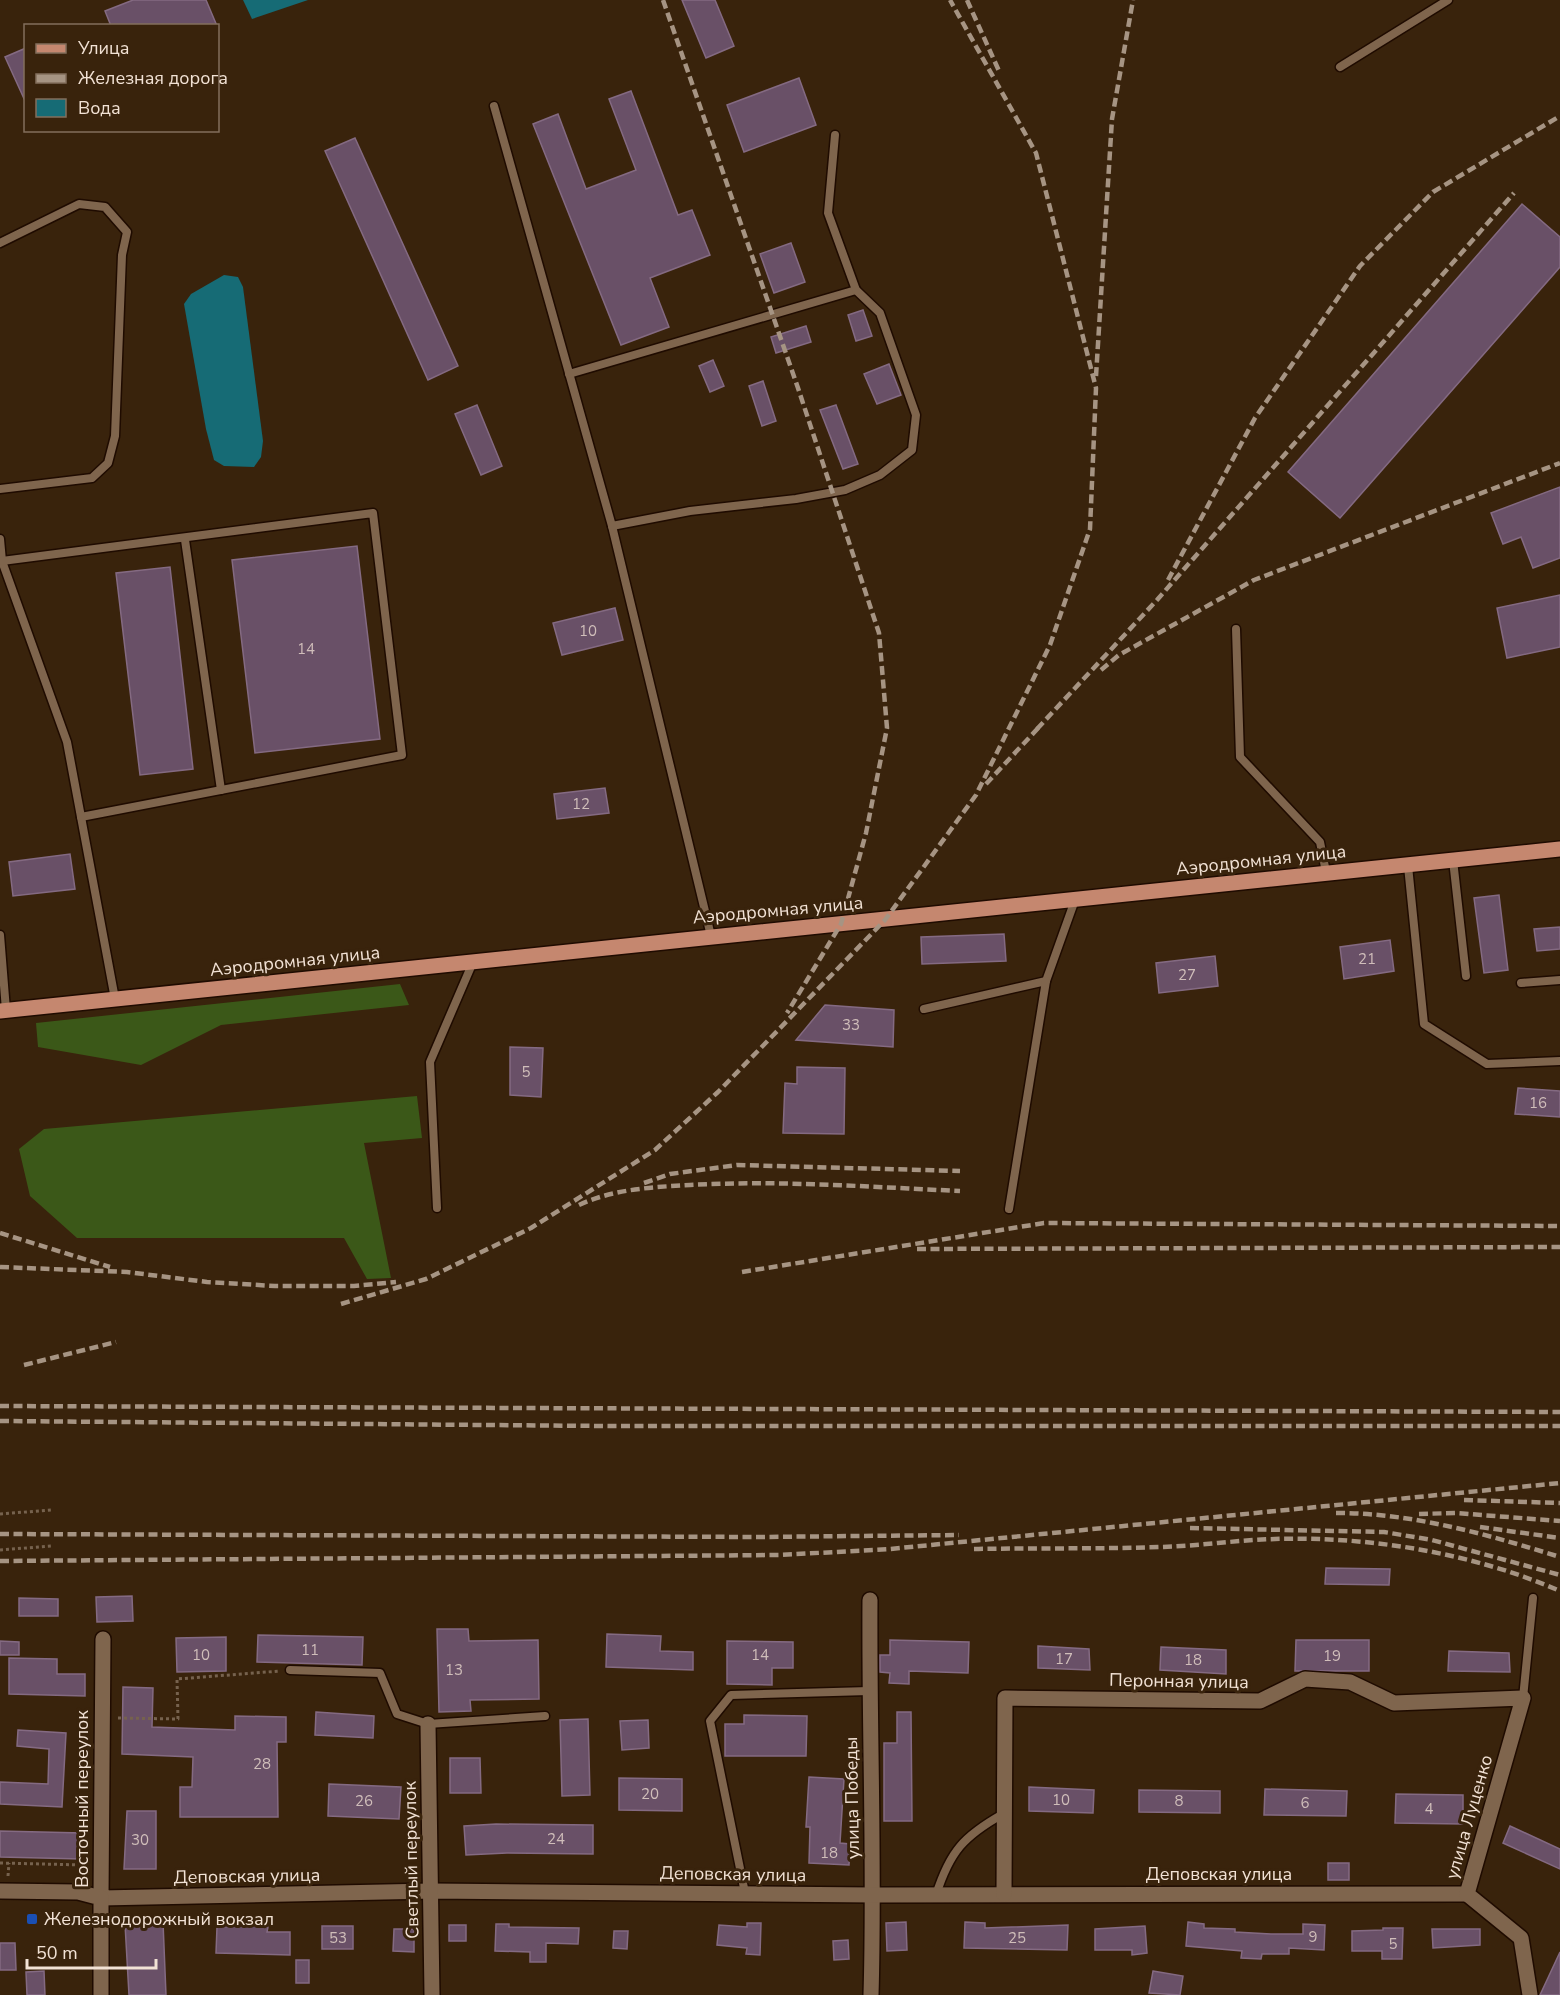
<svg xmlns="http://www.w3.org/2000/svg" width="1560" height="1995" font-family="'Nunito Sans',sans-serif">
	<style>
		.forest { fill: #3b5818 }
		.water { fill: #166b75 }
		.building { fill: #695067; stroke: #846a82; stroke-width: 1.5 }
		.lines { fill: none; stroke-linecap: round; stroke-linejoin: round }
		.service-casing { stroke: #1f0b00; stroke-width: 11 }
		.minor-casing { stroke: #1f0b00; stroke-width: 18 }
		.tertiary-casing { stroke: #1f0b00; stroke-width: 18 }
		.primary-casing { stroke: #1f0b00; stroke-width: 18 }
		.path { stroke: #76624e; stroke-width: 3; stroke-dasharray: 3 3; stroke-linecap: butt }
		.service { stroke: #7f654d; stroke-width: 8 }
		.minor { stroke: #7f654d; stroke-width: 15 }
		.tertiary { stroke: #7f654d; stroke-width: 15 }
		.primary { stroke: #c5876f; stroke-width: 15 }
		.rail { stroke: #a69483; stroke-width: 4.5; stroke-dasharray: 9 4.5; stroke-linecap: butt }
		.transit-dot { fill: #1a4fb4; stroke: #39230c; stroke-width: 2 }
		.labels { text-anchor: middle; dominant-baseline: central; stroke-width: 6; stroke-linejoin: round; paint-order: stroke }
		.number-label { font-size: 15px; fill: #d0beba }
		.street-label { font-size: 18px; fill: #f2e2d5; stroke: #39230c }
		.poi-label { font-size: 18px; fill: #f2e2d5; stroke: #39230c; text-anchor: start }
	</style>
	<rect width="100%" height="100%" fill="#39230c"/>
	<!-- forest -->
	<g class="forest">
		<path d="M 400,984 L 409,1005 L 221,1025 L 141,1065 L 38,1047 L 36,1023 Z"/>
		<path d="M 417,1096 L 422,1138 L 364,1143 L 391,1278 L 367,1279 L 344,1238 L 77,1238 L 30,1196 L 19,1149 L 44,1129 Z"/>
	</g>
	<!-- water -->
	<g class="water">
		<path d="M 243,0 L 308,0 L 252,19 Z"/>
		<path d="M 224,275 L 238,277 L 243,287 L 263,441 L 261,457 L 254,467 L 224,466 L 214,460 L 206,429 L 184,304 L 191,294 Z"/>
	</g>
	<!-- building -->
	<g class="building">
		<path d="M 133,0 L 206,0 L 217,26 L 111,26 L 105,11 Z"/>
		<path d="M 682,0 L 715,0 L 734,46 L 706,58 Z"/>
		<path d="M 26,48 L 26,103 L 5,57 Z"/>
		<path d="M 799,78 L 816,125 L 744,152 L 727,105 Z"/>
		<path d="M 631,91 L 678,215 L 692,210 L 710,255 L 650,278 L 669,327 L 621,345 L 533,124 L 558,114 L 586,189 L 636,170 L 609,99 Z"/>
		<path d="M 355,138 L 458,366 L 428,380 L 325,151 Z"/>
		<path d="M 1522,204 L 1560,237 L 1560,267 L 1340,518 L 1288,472 Z"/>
		<path d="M 791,243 L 805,282 L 774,293 L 760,254 Z"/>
		<path d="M 863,310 L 872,336 L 856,341 L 848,315 Z"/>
		<path d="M 806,326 L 811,342 L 776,353 L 771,337 Z"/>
		<path d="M 713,360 L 724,386 L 710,392 L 699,366 Z"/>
		<path d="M 889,364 L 901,395 L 877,404 L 864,374 Z"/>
		<path d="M 763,381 L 776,421 L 762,426 L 749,386 Z"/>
		<path d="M 477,405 L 502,466 L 481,475 L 455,414 Z"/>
		<path d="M 836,405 L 858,464 L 843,469 L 820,410 Z"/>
		<path d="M 1560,487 L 1560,558 L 1533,568 L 1521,537 L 1503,544 L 1491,513 Z"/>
		<path d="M 357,546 L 380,739 L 255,753 L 232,560 Z"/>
		<path d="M 170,567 L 193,769 L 140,775 L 116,573 Z"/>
		<path d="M 1560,595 L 1560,647 L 1507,658 L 1497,608 Z"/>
		<path d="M 615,608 L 623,640 L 562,655 L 553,623 Z"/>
		<path d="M 605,788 L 609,813 L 557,819 L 554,794 Z"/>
		<path d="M 70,854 L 75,889 L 13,896 L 9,862 Z"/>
		<path d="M 1499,895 L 1508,970 L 1484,973 L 1474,898 Z"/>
		<path d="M 1560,927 L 1560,949 L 1537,951 L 1534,929 Z"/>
		<path d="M 1004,934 L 1006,961 L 922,964 L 921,937 Z"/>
		<path d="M 1390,940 L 1394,971 L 1344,979 L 1340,947 Z"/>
		<path d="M 1215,956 L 1218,986 L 1159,993 L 1156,963 Z"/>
		<path d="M 825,1005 L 894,1010 L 893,1047 L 796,1040 Z"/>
		<path d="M 510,1047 L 543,1048 L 541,1097 L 510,1095 Z"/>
		<path d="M 797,1067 L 845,1068 L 844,1134 L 783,1133 L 785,1083 L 797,1084 Z"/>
		<path d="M 1518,1088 L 1560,1091 L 1560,1117 L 1515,1114 Z"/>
		<path d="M 1326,1568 L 1390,1569 L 1389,1585 L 1325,1584 Z"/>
		<path d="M 132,1596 L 133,1621 L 97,1622 L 96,1597 Z"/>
		<path d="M 19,1598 L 58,1599 L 58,1616 L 19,1616 Z"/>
		<path d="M 437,1629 L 468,1629 L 469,1641 L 538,1640 L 539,1699 L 470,1700 L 471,1711 L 439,1712 Z"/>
		<path d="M 607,1634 L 661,1636 L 660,1651 L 693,1652 L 693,1670 L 606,1667 Z"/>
		<path d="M 258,1635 L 363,1637 L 362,1665 L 257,1662 Z"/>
		<path d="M 226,1637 L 226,1671 L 177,1672 L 176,1638 Z"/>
		<path d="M 890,1640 L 969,1642 L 968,1673 L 909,1671 L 909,1684 L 889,1683 L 890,1673 L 880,1672 L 880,1655 L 890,1655 Z"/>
		<path d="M 1296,1640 L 1369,1640 L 1369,1671 L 1295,1671 Z"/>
		<path d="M 0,1641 L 19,1642 L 19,1655 L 0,1655 Z"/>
		<path d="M 727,1641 L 793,1642 L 793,1668 L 772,1668 L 772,1685 L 727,1684 Z"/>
		<path d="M 1038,1646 L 1089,1649 L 1090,1670 L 1038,1668 Z"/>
		<path d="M 1161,1647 L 1226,1650 L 1226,1674 L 1160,1670 Z"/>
		<path d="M 1449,1651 L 1509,1653 L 1510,1672 L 1448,1671 Z"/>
		<path d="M 9,1658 L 57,1659 L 57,1674 L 85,1674 L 85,1696 L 9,1694 Z"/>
		<path d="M 123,1687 L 153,1688 L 152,1727 L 235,1730 L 235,1716 L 286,1717 L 286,1742 L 277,1742 L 278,1817 L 180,1817 L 180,1787 L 192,1787 L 193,1757 L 122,1754 Z"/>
		<path d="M 316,1712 L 374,1716 L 373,1738 L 315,1735 Z"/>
		<path d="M 897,1712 L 911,1712 L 912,1821 L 884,1821 L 884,1743 L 897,1743 Z"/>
		<path d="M 744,1715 L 807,1716 L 806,1756 L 725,1756 L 725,1724 L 744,1724 Z"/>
		<path d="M 588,1719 L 590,1795 L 562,1796 L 560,1720 Z"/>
		<path d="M 648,1720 L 649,1748 L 622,1750 L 620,1721 Z"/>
		<path d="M 18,1730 L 66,1733 L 62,1807 L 0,1804 L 0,1782 L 48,1784 L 49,1749 L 17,1746 Z"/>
		<path d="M 450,1758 L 480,1758 L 481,1793 L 450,1793 Z"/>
		<path d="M 809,1777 L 844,1779 L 840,1843 L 850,1844 L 849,1865 L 809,1863 L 810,1827 L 806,1827 Z"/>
		<path d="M 619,1778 L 682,1779 L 682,1811 L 619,1810 Z"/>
		<path d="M 329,1784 L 401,1787 L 399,1819 L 328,1816 Z"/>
		<path d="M 1029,1787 L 1094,1790 L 1093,1813 L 1029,1811 Z"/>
		<path d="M 1265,1789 L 1347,1791 L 1346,1816 L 1264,1815 Z"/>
		<path d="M 1139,1790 L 1220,1791 L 1220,1813 L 1139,1812 Z"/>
		<path d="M 1396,1794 L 1463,1795 L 1463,1824 L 1395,1823 Z"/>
		<path d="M 127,1811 L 156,1811 L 156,1869 L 124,1869 Z"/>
		<path d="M 496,1824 L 593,1825 L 593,1854 L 507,1853 L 466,1855 L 464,1826 Z"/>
		<path d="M 1510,1826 L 1560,1849 L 1560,1869 L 1503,1843 Z"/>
		<path d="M 0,1831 L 82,1833 L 81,1859 L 0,1857 Z"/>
		<rect x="1328" y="1863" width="21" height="17"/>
		<path d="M 163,1922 L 166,1995 L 129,1995 L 125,1924 Z"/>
		<path d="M 906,1922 L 907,1950 L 887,1951 L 886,1923 Z"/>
		<path d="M 965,1922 L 985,1923 L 985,1928 L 1068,1925 L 1067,1950 L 964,1948 Z"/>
		<path d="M 1188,1922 L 1204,1924 L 1204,1928 L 1235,1929 L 1235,1932 L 1271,1934 L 1303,1934 L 1303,1924 L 1325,1925 L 1324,1950 L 1289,1948 L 1289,1954 L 1262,1954 L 1261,1959 L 1241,1958 L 1242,1951 L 1186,1946 Z"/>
		<path d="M 747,1923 L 761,1923 L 760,1955 L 746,1954 L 747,1948 L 717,1945 L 719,1925 L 747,1927 Z"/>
		<path d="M 496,1924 L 509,1924 L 509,1927 L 579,1928 L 578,1944 L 546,1943 L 546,1962 L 530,1962 L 530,1952 L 495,1951 Z"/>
		<rect x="449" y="1925" width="17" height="16"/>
		<path d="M 253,1926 L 268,1927 L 267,1932 L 290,1932 L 290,1955 L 216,1953 L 217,1927 Z"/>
		<rect x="322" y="1926" width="31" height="23"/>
		<path d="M 1145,1926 L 1147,1953 L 1132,1955 L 1132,1950 L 1095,1950 L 1095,1929 Z"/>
		<path d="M 1383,1928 L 1403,1928 L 1402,1959 L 1382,1959 L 1382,1951 L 1352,1951 L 1352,1931 L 1383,1930 Z"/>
		<path d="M 394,1929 L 414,1929 L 414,1952 L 393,1951 Z"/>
		<path d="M 1432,1929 L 1480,1929 L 1480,1945 L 1433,1948 Z"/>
		<path d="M 614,1931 L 628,1931 L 627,1949 L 613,1948 Z"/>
		<path d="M 848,1940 L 849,1959 L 834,1960 L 833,1941 Z"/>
		<path d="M 0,1943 L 15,1943 L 16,1970 L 0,1970 Z"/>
		<path d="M 1560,1952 L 1560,1995 L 1540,1995 Z"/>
		<rect x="296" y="1960" width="13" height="23"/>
		<path d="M 44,1971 L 45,1995 L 27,1995 L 26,1972 Z"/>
		<path d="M 1153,1971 L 1183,1976 L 1180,1995 L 1149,1993 Z"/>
	</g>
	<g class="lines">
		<!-- service casing -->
		<g class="service-casing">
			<g id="service">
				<path d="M 1340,67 L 1448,0"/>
				<path d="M 494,106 L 612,526 L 711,936"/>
				<path d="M 0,243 L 79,204 L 105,207 L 127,232 L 122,255 L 115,436 L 108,463 L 92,478 L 0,489"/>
				<path d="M 569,374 L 856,290"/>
				<path d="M 612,526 L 690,511 L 796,499 L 845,490 L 880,475 L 912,450 L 916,415 L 880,313 L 856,290 L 828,213 L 835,135"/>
				<path d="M 0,539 L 2,561 L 67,742 L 115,999"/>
				<path d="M 185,540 L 221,790"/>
				<path d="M 2,561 L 373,513 L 402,755 L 81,817"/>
				<path d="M 1236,629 L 1240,757 L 1320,842 L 1326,872"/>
				<path d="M 1453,860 L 1466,976"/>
				<path d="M 1408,866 L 1424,1024 L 1487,1064 L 1560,1061"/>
				<path d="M 0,935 L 6,1010"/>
				<path d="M 1521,983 L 1560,980"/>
				<path d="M 924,1009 L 1046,981 L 1075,900"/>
				<path d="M 437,1208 L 430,1062 L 473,962"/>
				<path d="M 1009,1209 L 1046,981"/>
				<path d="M 290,1670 L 380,1673 L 397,1714 L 428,1724 L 545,1716"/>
				<path d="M 1523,1698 L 1533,1598"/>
				<path d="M 745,1893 L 710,1721 L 731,1695 L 869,1691"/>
				<path d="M 936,1895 C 950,1851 964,1836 1003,1814"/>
			</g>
		</g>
		<!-- minor casing -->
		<g class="minor-casing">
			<g id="minor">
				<path d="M 870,1600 C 869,1732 875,1863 871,1995"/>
				<path d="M 103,1639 L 101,1898 L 431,1891 L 874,1895 L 1467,1894"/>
				<path d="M 428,1724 L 432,1995"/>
				<path d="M 1004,1894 L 1005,1698 L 1260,1701 L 1305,1679 L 1350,1682 L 1394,1703 L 1523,1698 L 1467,1894 L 1521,1938 L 1530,1995"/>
			</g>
		</g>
		<!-- tertiary casing -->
		<g class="tertiary-casing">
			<path id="tertiary" d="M 0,1891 L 78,1892 L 101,1898 L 101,1995"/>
		</g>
		<!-- primary casing -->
		<g class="primary-casing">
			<path id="primary" d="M 0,1011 L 1560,849"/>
		</g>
		<!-- path -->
		<g class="path">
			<path d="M 0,1514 L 51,1510"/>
			<path d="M 0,1550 L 51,1546"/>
			<path d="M 118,1718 L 178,1719 L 177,1679 L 280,1671"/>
			<path d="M 0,1863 L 83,1865 L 84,1861"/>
			<path d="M 8,1876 L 9,1863"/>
		</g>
		<!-- service -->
		<use href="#service" class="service"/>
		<!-- minor -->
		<use href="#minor" class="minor"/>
		<!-- tertiary -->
		<use href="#tertiary" class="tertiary"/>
		<!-- primary -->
		<use href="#primary" class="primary"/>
		<!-- rail -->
		<g class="rail">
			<path d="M 663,0 L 798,388 L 879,633 L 887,728 L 866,833 L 841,924 L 787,1013"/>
			<path d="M 967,0 L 999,71"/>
			<path d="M 1096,376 L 1112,119 L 1133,0"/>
			<path d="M 1168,580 L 1255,418 L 1360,266 L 1433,192 L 1560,116"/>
			<path d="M 1101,670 L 1119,655 L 1254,580 L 1560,463"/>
			<path d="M 1037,729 L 1157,600 L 1514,193"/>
			<path d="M 986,784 L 1041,725"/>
			<path d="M 644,1183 L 670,1174 L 737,1165 L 960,1171"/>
			<path d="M 579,1205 C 613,1189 653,1187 690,1185 C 780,1180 870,1187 960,1191"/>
			<path d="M 0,1233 L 110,1267"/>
			<path d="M 917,1249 L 1560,1247"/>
			<path d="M 0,1267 L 127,1272 L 207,1282 L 275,1286 L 354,1286 L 396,1282"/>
			<path d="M 742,1272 L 1044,1223 L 1560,1226"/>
			<path d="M 341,1304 L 426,1279 L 531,1228 L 655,1150 L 718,1092 L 885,920 L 976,795 L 1050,645 L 1090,529 L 1096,388 L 1036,153 L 950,0"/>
			<path d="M 24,1365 L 116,1342"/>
			<path d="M 0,1406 L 1560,1412"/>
			<path d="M 0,1421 L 608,1426 L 1560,1426"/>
			<path d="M 1464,1500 L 1560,1503"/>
			<path d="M 1336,1513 C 1413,1513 1486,1534 1560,1557"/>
			<path d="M 1419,1514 L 1455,1513 L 1560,1521"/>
			<path d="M 1480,1527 L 1560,1538"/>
			<path d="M 1190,1528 L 1384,1532 L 1432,1540 L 1560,1575"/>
			<path d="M 0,1534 L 757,1537 L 959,1535"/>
			<path d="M 974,1549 C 1036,1548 1098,1549 1161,1547 C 1199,1546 1237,1540 1275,1539 C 1369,1536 1473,1553 1560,1591"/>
			<path d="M 0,1561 L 780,1555 L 890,1549 L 1560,1483"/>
		</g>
	</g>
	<!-- markers -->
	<rect class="transit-dot" x="26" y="1913" width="12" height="12" rx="3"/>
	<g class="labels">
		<!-- number labels -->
		<g class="number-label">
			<text x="588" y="631">10</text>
			<text x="306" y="649">14</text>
			<text x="581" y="804">12</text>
			<text x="1367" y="959">21</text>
			<text x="1187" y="975">27</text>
			<text x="851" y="1025">33</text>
			<text x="526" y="1072">5</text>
			<text x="1538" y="1103">16</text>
			<text x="310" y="1650">11</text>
			<text x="201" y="1655">10</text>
			<text x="760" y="1655">14</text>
			<text x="1332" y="1656">19</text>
			<text x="1064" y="1659">17</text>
			<text x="1193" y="1660">18</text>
			<text x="454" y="1670">13</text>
			<text x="262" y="1764">28</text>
			<text x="650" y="1794">20</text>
			<text x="1061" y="1800">10</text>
			<text x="364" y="1801">26</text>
			<text x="1179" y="1801">8</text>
			<text x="1305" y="1803">6</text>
			<text x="1429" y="1809">4</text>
			<text x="556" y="1839">24</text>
			<text x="140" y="1840">30</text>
			<text x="829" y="1853">18</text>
			<text x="1313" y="1937">9</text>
			<text x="338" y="1938">53</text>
			<text x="1017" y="1938">25</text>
			<text x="1393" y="1944">5</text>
		</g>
		<!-- street labels -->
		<g class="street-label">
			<text transform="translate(1261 860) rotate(-6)">Аэродромная улица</text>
			<text transform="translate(778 910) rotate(-5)">Аэродромная улица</text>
			<text transform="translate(295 961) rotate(-6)">Аэродромная улица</text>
			<text transform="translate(1179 1681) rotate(1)">Перонная улица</text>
			<text transform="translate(852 1798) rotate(-91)">улица Победы</text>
			<text transform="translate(82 1799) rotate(-90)">Восточный переулок</text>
			<text transform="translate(1469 1817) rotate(-74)">улица Луценко</text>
			<text transform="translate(411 1860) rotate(-91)">Светлый переулок</text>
			<text transform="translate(733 1874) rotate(1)">Деповская улица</text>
			<text x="1219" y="1874">Деповская улица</text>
			<text transform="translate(247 1876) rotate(-1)">Деповская улица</text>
		</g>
		<!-- poi labels -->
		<g class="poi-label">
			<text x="44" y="1919">Железнодорожный вокзал</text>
		</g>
	</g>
	<!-- legend -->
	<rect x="24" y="24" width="195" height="108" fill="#39230c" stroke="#836f5c" stroke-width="1.5"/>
	<rect x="36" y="44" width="30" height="9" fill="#c5876f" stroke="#836f5c" stroke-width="1.5"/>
	<text x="78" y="54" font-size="18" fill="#f2e2d5">Улица</text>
	<rect x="36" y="74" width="30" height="9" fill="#a69483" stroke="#836f5c" stroke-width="1.5"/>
	<text x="78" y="84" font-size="18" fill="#f2e2d5">Железная дорога</text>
	<rect x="36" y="99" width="30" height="18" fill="#166b75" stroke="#836f5c" stroke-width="1.5"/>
	<text x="78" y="114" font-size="18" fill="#f2e2d5">Вода</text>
	<!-- scale -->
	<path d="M27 1959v9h129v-9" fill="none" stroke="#f2e2d5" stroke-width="3"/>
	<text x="36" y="1959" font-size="18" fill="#f2e2d5" stroke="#39230c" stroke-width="4.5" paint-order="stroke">50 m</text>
</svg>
